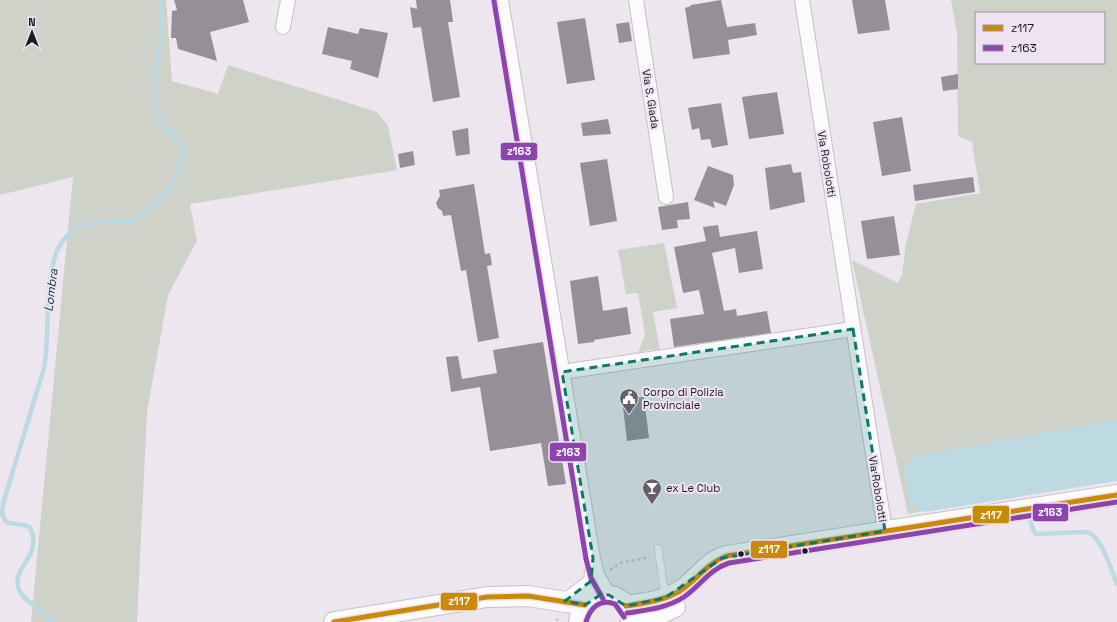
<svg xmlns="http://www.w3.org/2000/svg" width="1117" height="622" font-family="'Space Grotesk',sans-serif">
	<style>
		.green { fill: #cfd2c8; fill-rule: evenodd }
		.water { fill: #bdd9e1 }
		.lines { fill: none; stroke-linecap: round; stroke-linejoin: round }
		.stream { stroke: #bdd9e1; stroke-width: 4.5 }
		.building { fill: #968f98 }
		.lane-casing { stroke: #c4c0c5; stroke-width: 8 }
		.street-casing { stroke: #c4c0c5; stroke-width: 16 }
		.secondary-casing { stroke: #c4c0c5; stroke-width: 22 }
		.path { stroke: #c9c7ca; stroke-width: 2.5; stroke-dasharray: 3 3; stroke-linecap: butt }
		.lane { stroke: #fcfbfc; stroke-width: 7 }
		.street { stroke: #fcfbfc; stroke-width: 14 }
		.secondary { stroke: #fcfbfc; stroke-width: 20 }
		.bus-1-casing { stroke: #eee3f2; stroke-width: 8 }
		.bus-2-casing { stroke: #eee3f2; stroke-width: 8 }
		.bus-1 { stroke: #cb8a06; stroke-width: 5 }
		.bus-2 { stroke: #8e44ad; stroke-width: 5 }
		.marked { fill: #0f766e; fill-opacity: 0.2; stroke: #0f766e; stroke-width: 3; stroke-dasharray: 8 5; stroke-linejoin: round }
		.bus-dot { fill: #1d191f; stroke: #eee3f2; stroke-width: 1.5 }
		.labels { text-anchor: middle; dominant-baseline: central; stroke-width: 4; stroke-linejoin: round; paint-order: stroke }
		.street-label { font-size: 11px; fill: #1d191f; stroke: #eee3f2 }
		.poi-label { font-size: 11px; fill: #1d191f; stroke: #eee3f2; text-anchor: start }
		.water-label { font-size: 12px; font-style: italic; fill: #09333a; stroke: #eee3f2 }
		.line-badge { stroke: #eee3f2; stroke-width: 1.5 }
		.badge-label { font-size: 11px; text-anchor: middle; font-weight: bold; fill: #fff }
	</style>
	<rect width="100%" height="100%" fill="#ede6ee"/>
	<!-- green -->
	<g class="green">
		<path d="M 0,0 L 166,0 L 172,81 L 218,94 L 228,65 L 377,112 L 388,126 L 397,170 L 190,204 L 197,241 L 168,295 L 147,412 L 137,622 L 31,622 L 73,177 L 0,195 Z"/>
		<path d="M 951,0 L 1117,0 L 1117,472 L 908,514 L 852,260 L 898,283 L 902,275 L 906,243 L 916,204 L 980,193 L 972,142 L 958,136 L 957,33 ZM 976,13 L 1104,13 L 1104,63 L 976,63 Z"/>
		<path d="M 664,243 L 677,308 L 653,312 L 660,350 L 651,349 L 638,353 L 645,335 L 638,293 L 626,294 L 618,250 Z"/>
	</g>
	<!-- water -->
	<path class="water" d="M 1117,420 L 1117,481 L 925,512 L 910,506 L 904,469 L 912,456 Z"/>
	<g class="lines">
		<!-- stream -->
		<g class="stream">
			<path d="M 1029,516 L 1033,530 L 1036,534 L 1086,532 C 1101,534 1111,570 1117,584"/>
			<path d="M 51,622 C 43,609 21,600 18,587 C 14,566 36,561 33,536 C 32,534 31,530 30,528 C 25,523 13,525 6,522 L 2,514 L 3,504 L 44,368 C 51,333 42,271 62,242 C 74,225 94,222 114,221 C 120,221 126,222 132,220 C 138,218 144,212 149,208 C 168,192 186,174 182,147 L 161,123 L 155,102 L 155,78 L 162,27 L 161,0"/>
		</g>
	</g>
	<!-- building -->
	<g class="building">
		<path d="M 174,0 L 243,0 L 249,22 L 210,32 L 217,61 L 178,49 L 176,38 L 171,38 L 172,11 L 177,10 Z"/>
		<path d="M 416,0 L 450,0 L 453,22 L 448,22 L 460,97 L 433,102 L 421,27 L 413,28 L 410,7 L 417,9 Z"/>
		<path d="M 721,0 L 727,27 L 755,23 L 757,35 L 728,40 L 730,54 L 693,59 L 685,8 L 691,6 L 691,5 Z"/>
		<path d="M 852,0 L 885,0 L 890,30 L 858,34 Z"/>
		<path d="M 585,18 L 595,80 L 567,84 L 557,22 Z"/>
		<path d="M 629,22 L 632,41 L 619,43 L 616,24 Z"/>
		<path d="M 328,27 L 358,34 L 360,28 L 388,33 L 378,78 L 350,69 L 352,61 L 322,54 Z"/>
		<path d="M 958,74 L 958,89 L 943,91 L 941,77 Z"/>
		<path d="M 777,92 L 784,134 L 749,139 L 742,97 Z"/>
		<path d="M 721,103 L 728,145 L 712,148 L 710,139 L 701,140 L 699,128 L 692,130 L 688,108 Z"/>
		<path d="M 902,117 L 911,171 L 882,176 L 873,122 Z"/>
		<path d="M 608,119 L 611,134 L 583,136 L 581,123 Z"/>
		<path d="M 468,128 L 470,154 L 456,156 L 452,131 Z"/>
		<path d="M 413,151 L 415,165 L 400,168 L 398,154 Z"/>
		<path d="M 607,159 L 617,221 L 590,226 L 580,163 Z"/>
		<path d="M 791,164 L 793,173 L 801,172 L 805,202 L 770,210 L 765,168 Z"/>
		<path d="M 708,166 L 733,175 L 734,185 L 726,206 L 713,201 L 715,208 L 694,200 Z"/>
		<path d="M 973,177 L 975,192 L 915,201 L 913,185 Z"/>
		<path d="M 474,184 L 485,254 L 490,253 L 492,265 L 487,266 L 499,338 L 478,342 L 466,270 L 461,271 L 451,215 L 443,216 L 442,211 L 438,208 L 436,203 L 440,196 L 439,190 Z"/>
		<path d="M 688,202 L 690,219 L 677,220 L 678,228 L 662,230 L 658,207 Z"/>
		<path d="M 894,216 L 900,255 L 867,259 L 861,221 Z"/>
		<path d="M 718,225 L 720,237 L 757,231 L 763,269 L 739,273 L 735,248 L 712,253 L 724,311 L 736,309 L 737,316 L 767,311 L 771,333 L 674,347 L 670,319 L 704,314 L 699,290 L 683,293 L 674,247 L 706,241 L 703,227 Z"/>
		<path d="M 598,276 L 603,311 L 627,307 L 631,334 L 594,340 L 594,342 L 578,344 L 570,281 Z"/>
		<path d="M 543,342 L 566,484 L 548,486 L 541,443 L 490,451 L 480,387 L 451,392 L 446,357 L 458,356 L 462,379 L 497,373 L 493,350 Z"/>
		<path d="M 644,397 L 649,438 L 627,441 L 622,399 Z"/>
	</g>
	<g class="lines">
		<!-- lane casing -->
		<g class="lane-casing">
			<path id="lane" d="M 658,548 L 665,596"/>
		</g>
		<!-- street casing -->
		<g class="street-casing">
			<g id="street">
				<path d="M 501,0 L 593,558 L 597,575 L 609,595"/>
				<path d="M 636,0 L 666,197"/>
				<path d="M 802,0 L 885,531"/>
				<path d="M 283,27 L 288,0"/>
				<path d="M 562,372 L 853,329"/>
				<path d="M 591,599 L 592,564"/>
				<path d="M 565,601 L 591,581"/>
			</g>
		</g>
		<!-- secondary casing -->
		<g class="secondary-casing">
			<g id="secondary">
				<path d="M 626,606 C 648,602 659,603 680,591 C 697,580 707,561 727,556 L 1117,495"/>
				<path d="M 334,622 L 487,597 L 528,596 L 585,605"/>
				<path d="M 579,622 C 583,586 630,587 631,622"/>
				<path d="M 642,622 L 675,607"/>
			</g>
		</g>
		<!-- path -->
		<g class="path">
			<path d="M 610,570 L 620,563 L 650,557"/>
			<path d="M 556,619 L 561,622"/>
		</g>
		<!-- lane -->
		<use href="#lane" class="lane"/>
		<!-- street -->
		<use href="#street" class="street"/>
		<!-- secondary -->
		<use href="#secondary" class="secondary"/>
		<!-- bus-1 casing -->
		<g class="bus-1-casing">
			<g id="bus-1">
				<path d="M 626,606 C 645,603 663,601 680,591 C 697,580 707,563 727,556 L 1117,495"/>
				<path d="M 334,622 L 487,597 L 528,596 L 585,605"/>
			</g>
		</g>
		<!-- bus-2 casing -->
		<g class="bus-2-casing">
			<g id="bus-2">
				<path d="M 494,1 L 586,559 L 591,578 L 603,599"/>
				<path d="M 627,613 C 647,610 667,608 684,597 C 700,586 710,569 729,563 L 1117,502"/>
				<path d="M 586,622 C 590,608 600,598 615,604 L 624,617"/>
			</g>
		</g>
		<!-- bus-1 -->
		<use href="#bus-1" class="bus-1"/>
		<!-- bus-2 -->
		<use href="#bus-2" class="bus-2"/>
	</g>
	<!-- marked area -->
	<path class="marked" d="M 853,329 L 885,531 L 722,558 L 665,598 L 626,606 L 609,595 L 600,595 L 585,605 L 565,601 L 591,581 L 593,558 L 562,372 Z"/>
	<!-- icons -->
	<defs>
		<g id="civic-pin" transform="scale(1)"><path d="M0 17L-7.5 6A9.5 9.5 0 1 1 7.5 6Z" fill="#666167" stroke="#eee3f2"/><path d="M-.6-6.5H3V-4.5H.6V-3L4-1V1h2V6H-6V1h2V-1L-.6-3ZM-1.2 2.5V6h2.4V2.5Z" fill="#fff"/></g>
		<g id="bar-pin" transform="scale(1)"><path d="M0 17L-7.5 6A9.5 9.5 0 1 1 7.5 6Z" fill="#666167" stroke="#eee3f2"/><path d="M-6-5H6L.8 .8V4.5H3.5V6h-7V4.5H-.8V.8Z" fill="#fff"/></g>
	</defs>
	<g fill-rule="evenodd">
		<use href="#civic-pin" x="629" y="398"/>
		<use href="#bar-pin" x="652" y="488"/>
	</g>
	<!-- markers -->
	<g class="bus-dot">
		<circle cx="805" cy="551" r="3.5"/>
		<circle cx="741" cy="554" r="3.5"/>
	</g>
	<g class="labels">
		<!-- street labels -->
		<g class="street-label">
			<text transform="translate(651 99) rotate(81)">Via S. Giada</text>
			<text transform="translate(827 164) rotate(81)">Via Robolotti</text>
			<text transform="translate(878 489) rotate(81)">Via Robolotti</text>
		</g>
		<!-- poi labels -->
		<g class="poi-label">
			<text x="643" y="392">Corpo di Polizia<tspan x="643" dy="13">Provinciale</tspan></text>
			<text x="666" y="488">ex Le Club</text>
		</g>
		<!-- water labels -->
		<g class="water-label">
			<text transform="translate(51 290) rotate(-83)">Lombra</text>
		</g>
	</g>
	<g class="line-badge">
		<rect x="500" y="142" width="38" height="19" rx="4" fill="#8e44ad"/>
		<rect x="549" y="442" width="38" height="20" rx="4" fill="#8e44ad"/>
		<rect x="1032" y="503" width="37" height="19" rx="4" fill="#8e44ad"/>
		<rect x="972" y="505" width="38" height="19" rx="4" fill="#cb8a06"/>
		<rect x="750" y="540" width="38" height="19" rx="4" fill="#cb8a06"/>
		<rect x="440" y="592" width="38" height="19" rx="4" fill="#cb8a06"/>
	</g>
	<g class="badge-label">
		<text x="519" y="155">z163</text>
		<text x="568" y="456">z163</text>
		<text x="1050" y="516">z163</text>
		<text x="991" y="519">z117</text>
		<text x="769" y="553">z117</text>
		<text x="459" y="605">z117</text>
	</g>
	<!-- legend -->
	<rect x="975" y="12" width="130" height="52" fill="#eee3f2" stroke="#9a929e"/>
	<rect x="983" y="25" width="20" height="6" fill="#cb8a06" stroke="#9a929e"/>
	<text x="1011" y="32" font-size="12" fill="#1d191f">z117</text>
	<rect x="983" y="45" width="20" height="6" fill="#8e44ad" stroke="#9a929e"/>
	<text x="1011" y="52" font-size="12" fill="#1d191f">z163</text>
	<!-- north arrow -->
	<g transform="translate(32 32)" stroke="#eee3f2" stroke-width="3" paint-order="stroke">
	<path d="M0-3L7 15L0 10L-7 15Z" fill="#1d191f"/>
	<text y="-6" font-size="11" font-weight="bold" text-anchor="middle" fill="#1d191f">N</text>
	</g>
</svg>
